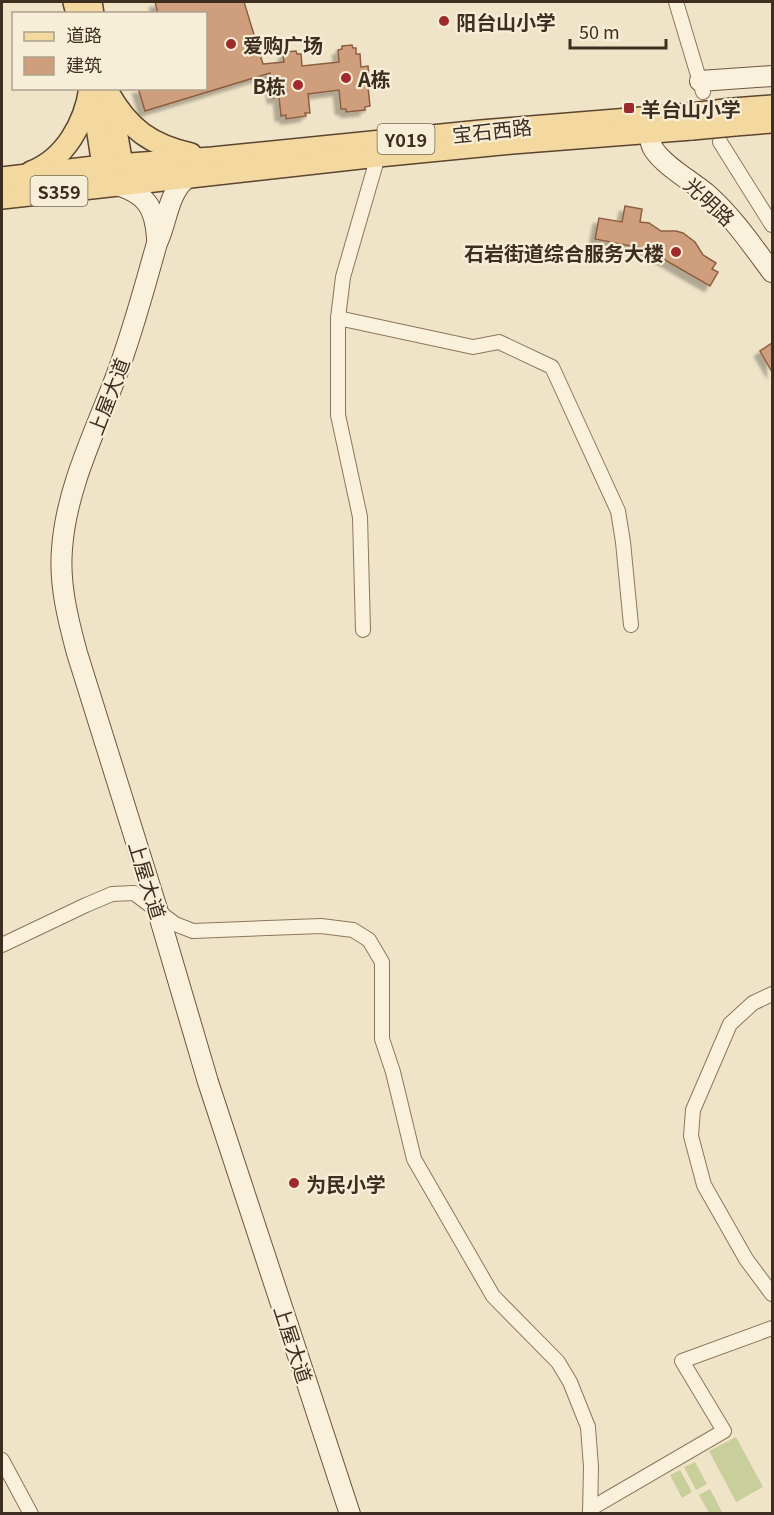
<svg xmlns="http://www.w3.org/2000/svg" width="774" height="1515" font-family="Georgia,'Noto Sans SC',serif">
	<style>
		.green { fill: #c9cf9b }
		.building { fill: #cf9f7d; stroke: #8d5f41; stroke-width: 1.5; filter: url(#shadow) }
		.lines { fill: none; stroke-linecap: round; stroke-linejoin: round }
		.street-casing { stroke: #8d765c; stroke-width: 16 }
		.secondary-casing { stroke: #6f573f; stroke-width: 22 }
		.primary-casing { stroke: #5b4430; stroke-width: 24 }
		.street { stroke: #faf1dc; stroke-width: 14 }
		.secondary { stroke: #faf1dc; stroke-width: 20 }
		.primary { stroke: #f3d9a0; stroke-width: 21 }
		.primary-bridge-casing { stroke: #5b4430; stroke-width: 24; stroke-linecap: butt }
		.primary-bridge { stroke: #f3d9a0; stroke-width: 21 }
		.poi-dot { fill: #9e2a2b; stroke: #f7eed8; stroke-width: 2 }
		.labels { text-anchor: middle; dominant-baseline: central; stroke-width: 4.5; stroke-linejoin: round; paint-order: stroke }
		.shield { fill: #f7eed8; stroke: #756857; stroke-width: 1.5 }
		.shield-label { font-size: 18px; font-weight: bold; fill: #3d2e20 }
		.poi-label { font-size: 20px; font-weight: bold; fill: #3d2e20; stroke: #f7eed8; text-anchor: start }
		.street-label { font-size: 20px; fill: #3d2e20; stroke: #f7eed8 }
	</style>
	<defs>
		<filter id="shadow"><feDropShadow dx="-5.5" dy="5.5" stdDeviation="1.5" flood-color="#0004"/></filter>
	</defs>
	<rect width="100%" height="100%" fill="#f0e4c8"/>
	<!-- green -->
	<g class="green">
		<path d="M 736,1437 L 763,1487 L 736,1502 L 709,1451 Z"/>
		<path d="M 695,1462 L 707,1484 L 696,1490 L 684,1467 Z"/>
		<path d="M 680,1470 L 692,1492 L 682,1498 L 670,1475 Z"/>
		<path d="M 710,1489 L 722,1512 L 718,1513 L 709,1513 L 699,1495 Z"/>
	</g>
	<!-- building -->
	<g class="building">
		<path d="M 155,2 L 244,2 L 263,64 L 284,62 L 283,56 L 286,55 L 285,52 L 296,51 L 297,54 L 301,54 L 302,66 L 339,62 L 338,50 L 342,49 L 342,46 L 352,45 L 353,48 L 356,48 L 356,54 L 360,54 L 361,67 L 368,66 L 370,87 L 368,87 L 370,106 L 365,107 L 365,110 L 346,112 L 346,109 L 341,109 L 339,90 L 308,94 L 310,113 L 305,113 L 306,116 L 286,119 L 286,115 L 281,116 L 279,97 L 273,98 L 270,73 L 145,111 L 138,88 L 206,88 L 206,14 L 158,14 Z"/>
		<path d="M 625,206 L 642,209 L 640,222 L 649,223 L 661,231 L 676,231 L 683,233 L 695,242 L 703,255 L 716,263 L 712,269 L 718,272 L 710,286 L 646,249 L 595,239 L 599,218 L 622,222 Z"/>
		<path d="M 772,343 L 772,372 L 760,351 Z"/>
	</g>
	<g class="lines">
		<!-- street casing -->
		<g class="street-casing">
			<g id="street">
				<path d="M 676,2 L 703,92"/>
				<path d="M 720,142 L 772,225"/>
				<path d="M 338,318 L 473,347 L 499,342 L 552,367 L 618,511 L 623,542 L 631,625"/>
				<path d="M 363,630 L 360,517 L 338,415 L 338,318 L 343,277 L 378,156"/>
				<path d="M 2,945 L 86,905 L 112,894 L 134,893 L 175,924 L 193,931 L 321,926 L 353,930 L 369,940 L 382,962 L 382,1039 L 393,1072 L 414,1159 L 493,1296 L 558,1362 L 570,1382 L 588,1427 L 591,1467 L 590,1514"/>
				<path d="M 772,994 L 753,1003 L 730,1024 L 693,1110 L 691,1136 L 704,1185 L 746,1259 L 772,1294"/>
				<path d="M 2,1460 L 31,1514"/>
				<path d="M 590,1509 L 724,1431 L 682,1361 L 772,1328"/>
			</g>
		</g>
		<!-- secondary casing -->
		<g class="secondary-casing">
			<g id="secondary">
				<path d="M 700,81 L 772,76"/>
				<path d="M 649,132 C 650,139 650,144 654,150 C 666,167 690,180 707,194 C 732,216 752,245 772,272"/>
				<path d="M 187,178 C 168,192 167,223 157,243 C 144,289 132,335 115,379 C 94,434 66,490 62,549 C 59,584 68,620 77,653 L 158,912 L 208,1082 L 350,1514"/>
				<path d="M 117,185 C 146,194 155,207 157,238"/>
			</g>
		</g>
		<!-- primary casing -->
		<g class="primary-casing">
			<g id="primary">
				<path d="M 74,2 L 77,14"/>
				<path d="M 91,2 L 93,14"/>
				<path d="M 92,94 L 103,166 L 111,177"/>
				<path d="M 109,94 C 129,129 151,145 191,154"/>
				<path d="M 111,103 L 122,164 L 119,176"/>
				<path d="M 733,109 L 772,106"/>
				<path d="M 735,125 L 772,122"/>
				<path d="M 31,172 C 65,159 85,123 90,88"/>
				<path d="M 2,178 L 103,166 L 212,158 L 481,131 L 691,114"/>
				<path d="M 2,198 L 378,156 L 512,143 L 692,129"/>
			</g>
		</g>
		<!-- street -->
		<use href="#street" class="street"/>
		<!-- secondary -->
		<use href="#secondary" class="secondary"/>
		<!-- primary -->
		<use href="#primary" class="primary"/>
		<!-- primary-bridge casing -->
		<g class="primary-bridge-casing">
			<g id="primary-bridge">
				<path d="M 691,114 L 733,109"/>
				<path d="M 692,129 L 735,125"/>
			</g>
		</g>
		<!-- primary-bridge -->
		<use href="#primary-bridge" class="primary-bridge"/>
	</g>
	<!-- markers -->
	<g class="poi-dot">
		<circle cx="444" cy="21" r="6"/>
		<circle cx="231" cy="44" r="6"/>
		<circle cx="346" cy="78" r="6"/>
		<circle cx="298" cy="85" r="6"/>
		<rect x="623" y="102" width="12" height="12" rx="3"/>
		<circle cx="676" cy="252" r="6"/>
		<circle cx="294" cy="1183" r="6"/>
	</g>
	<g class="labels">
		<!-- shield labels -->
		<g class="shield">
			<rect x="377.5" y="124" width="57" height="30" rx="4.5"/>
			<rect x="30.5" y="176" width="57" height="30" rx="4.5"/>
		</g>
		<g class="shield-label">
			<text x="406" y="139">Y019</text>
			<text x="59" y="191">S359</text>
		</g>
		<!-- poi labels -->
		<g class="poi-label">
			<text x="456" y="21">阳台山小学</text>
			<text x="243" y="44">爱购广场</text>
			<text x="358" y="78">A栋</text>
			<text x="286" y="85" text-anchor="end">B栋</text>
			<text x="641" y="108">羊台山小学</text>
			<text x="664" y="252" text-anchor="end">石岩街道综合服务大楼</text>
			<text x="306" y="1183">为民小学</text>
		</g>
		<!-- street labels -->
		<g class="street-label">
			<text transform="translate(492 130) rotate(-6)">宝石西路</text>
			<text transform="translate(710 201) rotate(43)">光明路</text>
			<text transform="translate(108 396) rotate(-69)">上屋大道</text>
			<text transform="translate(148 880) rotate(73)">上屋大道</text>
			<text transform="translate(294 1344) rotate(72)">上屋大道</text>
		</g>
	</g>
	<!-- border -->
	<rect width="774" height="1515" fill="none" stroke="#3d2e20" stroke-width="6"/>
	<!-- legend -->
	<rect x="12" y="12" width="195" height="78" fill="#f7eed8" stroke="#ada18e" stroke-width="1.5"/>
	<rect x="24" y="32" width="30" height="9" fill="#f3d9a0" stroke="#ada18e" stroke-width="1.5"/>
	<text x="66" y="42" font-size="18" fill="#3d2e20">道路</text>
	<rect x="24" y="57" width="30" height="18" fill="#cf9f7d" stroke="#ada18e" stroke-width="1.5"/>
	<text x="66" y="72" font-size="18" fill="#3d2e20">建筑</text>
	<!-- scale -->
	<path d="M570 39v9h96v-9" fill="none" stroke="#3d2e20" stroke-width="3"/>
	<text x="579" y="39" font-size="18" fill="#3d2e20" stroke="#f7eed8" stroke-width="4.5" paint-order="stroke">50 m</text>
</svg>
